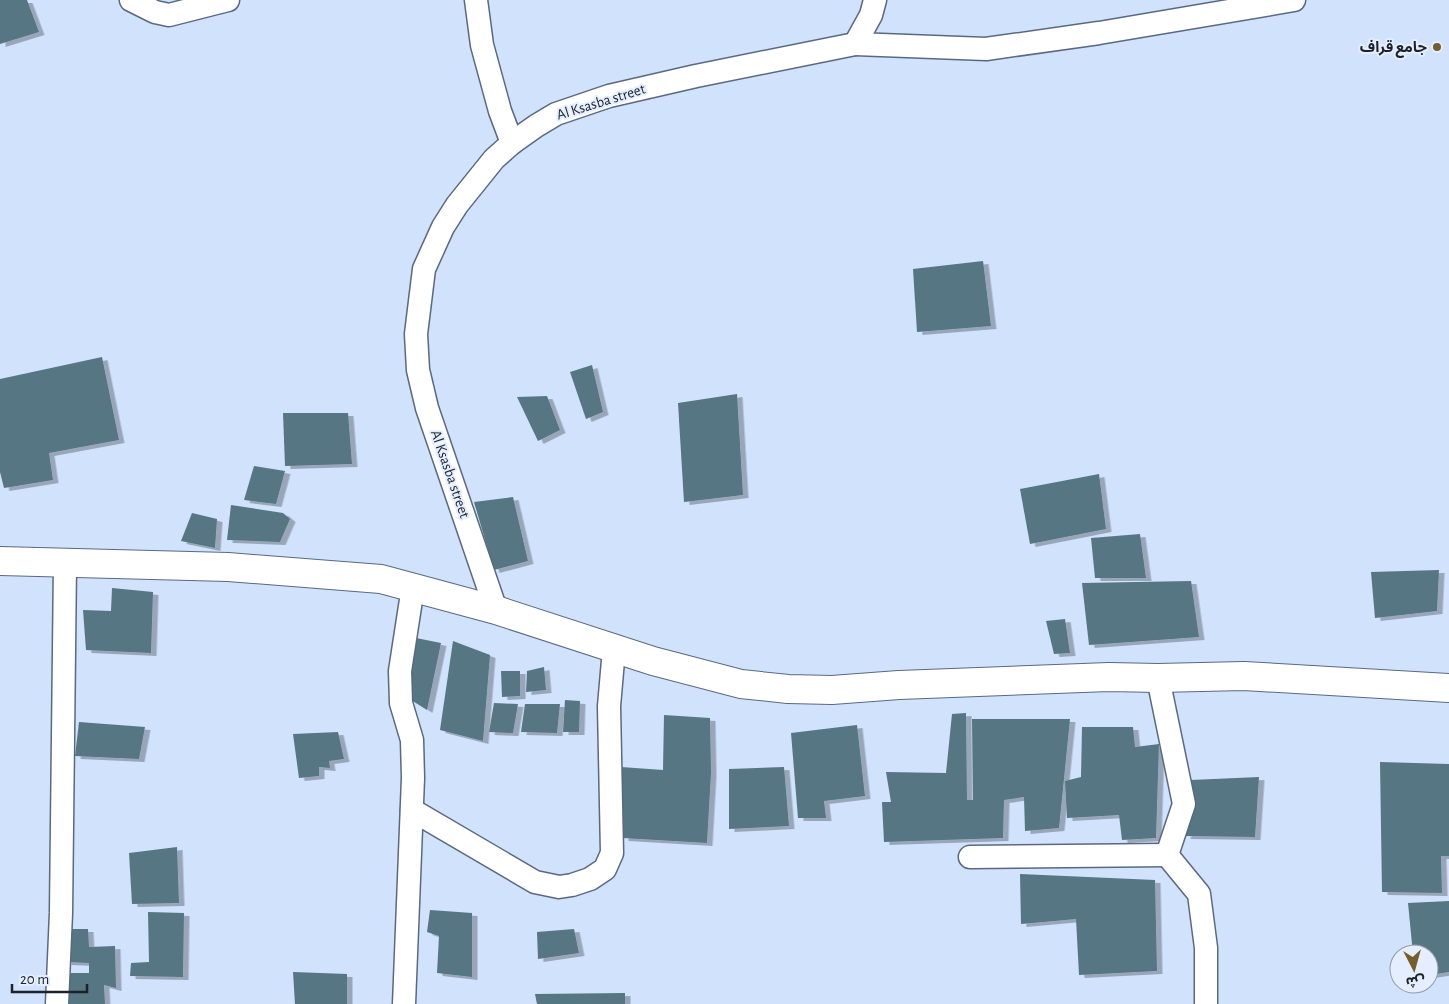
<svg xmlns="http://www.w3.org/2000/svg" width="1449" height="1004" font-family="'Alegreya Sans','Noto Sans Arabic',sans-serif">
	<style>
		.building { fill: #557682; filter: url(#shadow) }
		.lines { fill: none; stroke-linecap: round; stroke-linejoin: round }
		.minor-casing { stroke: #5a6980; stroke-width: 25 }
		.tertiary-casing { stroke: #5a6980; stroke-width: 30 }
		.minor { stroke: #fff; stroke-width: 22 }
		.tertiary { stroke: #fff; stroke-width: 28 }
		.poi-dot { fill: #755e2e; stroke: #e4eefe; stroke-width: 2 }
		.labels { text-anchor: middle; dominant-baseline: central; stroke-width: 4; stroke-linejoin: round; paint-order: stroke }
		.poi-label { font-size: 15px; font-weight: bold; fill: #1c222c; stroke: #e4eefe; text-anchor: end }
		.street-label { font-size: 15px; fill: #1c222c; stroke: #e4eefe }
	</style>
	<defs>
		<filter id="shadow"><feDropShadow dx="5.5" dy="3" stdDeviation="0" flood-color="#0004"/></filter>
	</defs>
	<rect width="100%" height="100%" fill="#d0e2fc"/>
	<!-- building -->
	<g class="building">
		<path d="M 0,0 L 27,0 L 39,32 L 0,44 Z"/>
		<path d="M 983,261 L 991,326 L 917,332 L 913,269 Z"/>
		<path d="M 102,357 L 119,440 L 49,453 L 53,480 L 4,488 L 0,472 L 0,379 Z"/>
		<path d="M 592,365 L 603,412 L 586,419 L 570,372 Z"/>
		<path d="M 737,394 L 743,495 L 684,502 L 678,403 Z"/>
		<path d="M 547,396 L 560,430 L 538,441 L 517,397 Z"/>
		<path d="M 283,413 L 348,413 L 352,464 L 285,466 Z"/>
		<path d="M 254,466 L 285,471 L 276,504 L 244,500 Z"/>
		<path d="M 1099,474 L 1106,529 L 1030,544 L 1020,489 Z"/>
		<path d="M 513,497 L 528,561 L 494,570 L 474,502 Z"/>
		<path d="M 231,505 L 283,513 L 290,519 L 280,542 L 227,540 Z"/>
		<path d="M 192,513 L 217,519 L 215,548 L 181,541 Z"/>
		<path d="M 1140,534 L 1146,578 L 1095,578 L 1091,538 Z"/>
		<path d="M 1439,570 L 1437,611 L 1375,618 L 1371,572 Z"/>
		<path d="M 1191,581 L 1199,637 L 1089,645 L 1082,583 Z"/>
		<path d="M 112,588 L 153,592 L 151,653 L 86,650 L 83,610 L 111,611 Z"/>
		<path d="M 1065,619 L 1070,653 L 1054,654 L 1046,621 Z"/>
		<path d="M 411,637 L 441,643 L 427,710 L 408,698 Z"/>
		<path d="M 453,641 L 490,655 L 483,741 L 440,730 Z"/>
		<path d="M 544,667 L 546,690 L 526,692 L 527,671 Z"/>
		<path d="M 501,671 L 520,671 L 520,696 L 502,697 Z"/>
		<path d="M 565,700 L 580,701 L 579,732 L 563,732 Z"/>
		<path d="M 494,703 L 518,704 L 513,733 L 489,732 Z"/>
		<path d="M 525,704 L 560,704 L 557,733 L 521,732 Z"/>
		<path d="M 966,713 L 967,800 L 973,800 L 972,719 L 1070,719 L 1059,828 L 1025,831 L 1024,797 L 1004,800 L 1003,838 L 884,842 L 882,802 L 891,802 L 886,772 L 946,773 L 952,714 Z"/>
		<path d="M 664,715 L 710,718 L 711,773 L 707,843 L 623,838 L 621,767 L 663,770 Z"/>
		<path d="M 79,722 L 145,727 L 139,759 L 75,756 Z"/>
		<path d="M 857,725 L 865,796 L 824,801 L 826,818 L 798,818 L 791,733 Z"/>
		<path d="M 1082,727 L 1133,727 L 1135,747 L 1159,744 L 1156,838 L 1122,840 L 1119,815 L 1067,818 L 1065,781 L 1081,777 Z"/>
		<path d="M 338,732 L 344,759 L 329,761 L 330,768 L 319,767 L 319,776 L 299,778 L 293,734 Z"/>
		<path d="M 1380,762 L 1449,764 L 1449,856 L 1441,856 L 1442,893 L 1382,892 Z"/>
		<path d="M 784,767 L 789,826 L 729,829 L 729,769 Z"/>
		<path d="M 1259,777 L 1255,837 L 1185,836 L 1193,807 L 1191,780 Z"/>
		<path d="M 177,847 L 179,903 L 132,904 L 129,853 Z"/>
		<path d="M 1020,874 L 1155,880 L 1157,971 L 1079,975 L 1076,919 L 1021,924 Z"/>
		<path d="M 1449,901 L 1449,972 L 1429,975 L 1429,954 L 1413,954 L 1408,903 Z"/>
		<path d="M 430,910 L 472,913 L 472,977 L 437,973 L 439,936 L 427,932 Z"/>
		<path d="M 148,912 L 184,913 L 183,977 L 130,976 L 131,963 L 149,962 Z"/>
		<path d="M 66,929 L 88,929 L 89,947 L 115,946 L 116,988 L 104,985 L 105,1004 L 67,1004 L 67,973 L 89,973 L 89,963 L 66,962 Z"/>
		<path d="M 574,929 L 579,953 L 538,959 L 537,932 Z"/>
		<path d="M 293,972 L 347,974 L 347,1004 L 295,1004 Z"/>
		<path d="M 625,993 L 625,1004 L 537,1004 L 535,994 Z"/>
	</g>
	<g class="lines">
		<!-- minor casing -->
		<g class="minor-casing">
			<g id="minor">
				<path d="M 131,0 L 155,12 L 169,15 L 228,0"/>
				<path d="M 476,0 L 482,45 L 500,111 L 512,143"/>
				<path d="M 855,44 L 986,49 L 1099,33 L 1294,0"/>
				<path d="M 496,610 L 427,408 L 418,370 L 416,334 L 424,269 L 443,227 L 457,205 L 494,159 L 512,143 L 536,126 L 556,114 L 609,96 L 696,76 L 855,44 L 871,15 L 875,0"/>
				<path d="M 1158,678 L 1184,804 L 1167,855 L 1199,894 L 1206,948 L 1206,1004"/>
				<path d="M 412,810 L 535,882 L 559,887 L 572,885 L 590,879 L 605,869 L 612,853 L 609,706 L 614,649"/>
				<path d="M 970,857 L 1167,855"/>
				<path d="M 57,1004 L 61,913 L 65,563"/>
				<path d="M 404,1004 L 413,778 L 412,740 L 401,703 L 400,671 L 413,587"/>
			</g>
		</g>
		<!-- tertiary casing -->
		<g class="tertiary-casing">
			<path id="tertiary" d="M 0,561 L 228,567 L 381,579 L 496,610 L 653,661 L 741,684 L 788,689 L 832,690 L 899,685 L 1109,677 L 1158,678 L 1244,676 L 1449,688"/>
		</g>
		<!-- minor -->
		<use href="#minor" class="minor"/>
		<!-- tertiary -->
		<use href="#tertiary" class="tertiary"/>
	</g>
	<!-- markers -->
	<circle class="poi-dot" cx="1437" cy="47" r="5"/>
	<g class="labels">
		<!-- poi labels -->
		<g class="poi-label">
			<text x="1427" y="47">جامع قراف</text>
		</g>
		<!-- street labels -->
		<g class="street-label">
			<text transform="translate(601 102) rotate(-17)">Al Ksasba street</text>
			<text transform="translate(450 474) rotate(71)">Al Ksasba street</text>
		</g>
	</g>
	<!-- north arrow -->
	<g transform="translate(1414 969) rotate(174)"><circle r="24" fill="#e4eefe" stroke="#949caa"/>
	<path d="M0-4L9 19L0 12L-9 19Z" fill="#755e2e"/>
	<text y="-8" font-size="14" font-weight="bold" text-anchor="middle" fill="#1c222c">ش</text>
	</g>
	<!-- scale -->
	<path d="M12 984v8h75v-8" fill="none" stroke="#1c222c" stroke-width="2.5"/>
	<text x="20" y="984" font-size="15" fill="#1c222c" stroke="#e4eefe" stroke-width="4" paint-order="stroke">20 m</text>
</svg>
